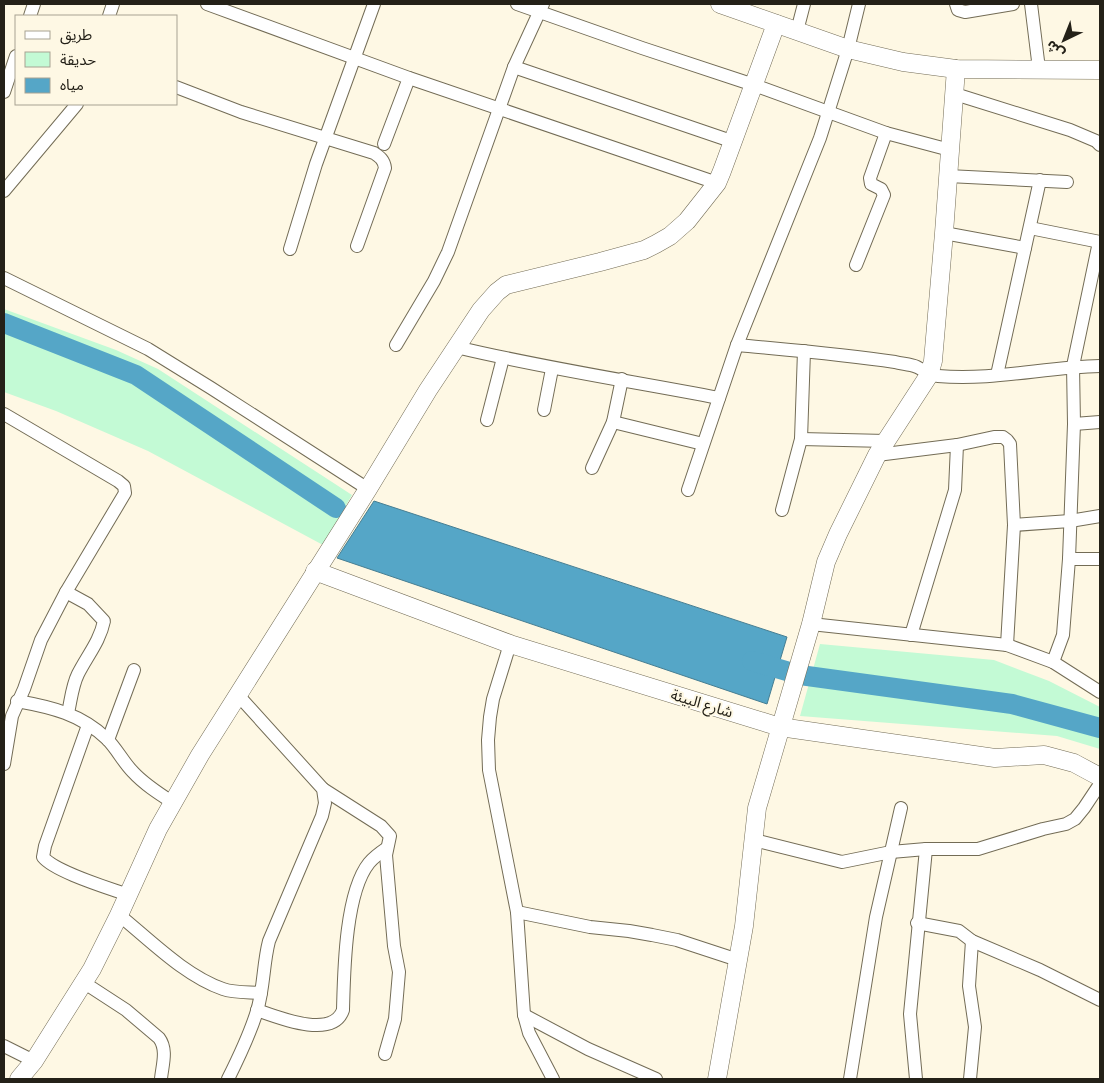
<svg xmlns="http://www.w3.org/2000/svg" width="1104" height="1083" font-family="Quicksand,'Noto Sans Arabic',sans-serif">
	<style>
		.green { fill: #c3fad5 }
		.water { fill: #55a6c7; stroke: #467e92 }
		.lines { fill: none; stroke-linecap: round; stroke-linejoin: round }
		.river { stroke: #55a6c7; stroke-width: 20 }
		.street-casing { stroke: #736c56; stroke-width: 14 }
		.secondary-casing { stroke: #736c56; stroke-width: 19 }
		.street { stroke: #fff; stroke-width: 12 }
		.secondary { stroke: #fff; stroke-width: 18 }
		.labels { text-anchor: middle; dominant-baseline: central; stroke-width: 4; stroke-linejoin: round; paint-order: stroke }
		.street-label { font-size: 15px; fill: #242118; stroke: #fef8e4 }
	</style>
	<rect width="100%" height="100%" fill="#fef8e4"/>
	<!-- green -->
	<g class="green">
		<path d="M 4,309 L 116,350 L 158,369 L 352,495 L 323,545 L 148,451 L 56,411 L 4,392 Z"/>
		<path d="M 820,644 L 994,660 L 1049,681 L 1100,707 L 1100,749 L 1057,736 L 800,716 Z"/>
	</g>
	<!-- water -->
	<path class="water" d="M 374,501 L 787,637 L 767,704 L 337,558 Z"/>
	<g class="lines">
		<!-- river -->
		<g class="river">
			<path d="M 4,323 L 136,375 L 336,508"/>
			<path d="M 752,661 L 800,675 L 1012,704 L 1100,728"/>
		</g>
		<!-- street casing -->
		<g class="street-casing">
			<g id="street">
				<path d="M 207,4 L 409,78 L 717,183"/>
				<path d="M 517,4 L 642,48 L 754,85 L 886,133 L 950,150"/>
				<path d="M 956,4 L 958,10 L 965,12 L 1013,4"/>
				<path d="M 1031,4 L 1039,69"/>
				<path d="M 30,16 L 34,4"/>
				<path d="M 109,16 L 113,4"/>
				<path d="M 797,31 L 804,4"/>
				<path d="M 514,67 L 734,142"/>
				<path d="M 176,87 L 241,112 L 374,153 C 380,157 384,160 385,168 L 357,246"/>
				<path d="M 4,92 L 16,56"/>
				<path d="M 955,94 L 1070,130 L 1096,141 L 1100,145"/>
				<path d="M 384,144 L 409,78"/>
				<path d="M 948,176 L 1067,182"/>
				<path d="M 4,191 L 77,104"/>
				<path d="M 1030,228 L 1100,242"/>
				<path d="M 944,233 L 1025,248"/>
				<path d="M 290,249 L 316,164 L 374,4"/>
				<path d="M 856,265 L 884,195 L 881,189 L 871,184 L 870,178 L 886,133"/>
				<path d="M 4,278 L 148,349 L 211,388 L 368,489"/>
				<path d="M 396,345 L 434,281 L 448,252 L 514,67 L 543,4"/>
				<path d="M 737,345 C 790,350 842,354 895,362 C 902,364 910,364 917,367 C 925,371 929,375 938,376 C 992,381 1046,367 1100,366"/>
				<path d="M 456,347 C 543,368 631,381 719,398"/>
				<path d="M 997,375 L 1040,180"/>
				<path d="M 544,410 L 552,369"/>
				<path d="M 4,414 L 118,481 L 124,486 L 125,493 L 66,592 L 41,640 L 24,689 L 12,716 L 4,764"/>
				<path d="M 487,420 L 503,358"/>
				<path d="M 613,422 L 703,444"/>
				<path d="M 1074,424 L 1100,422"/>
				<path d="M 801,439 L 886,441"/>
				<path d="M 877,455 L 957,445 L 994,437 L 1003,437 L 1007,440 L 1010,444 L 1014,525 L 1007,645"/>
				<path d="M 592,468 L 613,422 L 622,379"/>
				<path d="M 688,490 L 737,345 L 820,138 L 848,49 L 859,4"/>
				<path d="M 782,510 L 801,439 L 804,351"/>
				<path d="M 1014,525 L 1070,521 L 1100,516"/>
				<path d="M 1069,559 L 1100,559"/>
				<path d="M 66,592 L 88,604 L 104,621 C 100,641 87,656 78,674 C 72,686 71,700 68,713"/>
				<path d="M 811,624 L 1007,645 L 1053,662 L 1100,692"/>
				<path d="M 911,635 L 955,490 L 957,445"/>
				<path d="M 510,644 L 493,699 L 490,717 L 488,740 L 489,770 L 517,912 L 524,1015 L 529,1033 L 553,1079"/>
				<path d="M 1053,662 L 1063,635 L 1069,559 L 1074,424 L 1073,366 L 1099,242"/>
				<path d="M 17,701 C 51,707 81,714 107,739 C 117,749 123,762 133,772 C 144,784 158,793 172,802"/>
				<path d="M 88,725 L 45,846 L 43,857 C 55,872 109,888 128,895"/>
				<path d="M 108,740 L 134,670"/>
				<path d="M 323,789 L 381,826 L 390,836 L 386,855 L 394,946 L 399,972 L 395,1019 L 385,1054"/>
				<path d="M 754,840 L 842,862 L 891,852 L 926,849 L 978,849 L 1043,829 L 1066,824 L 1075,819 L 1084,808 L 1100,784"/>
				<path d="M 517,912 L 590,927 L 629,931 L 652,935 L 677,940 L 738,960"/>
				<path d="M 119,915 C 150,940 185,976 223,989 C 234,993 249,992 261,993"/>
				<path d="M 917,923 L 959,931 L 972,941 L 1040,970 L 1100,1000"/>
				<path d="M 83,982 L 126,1010 L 159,1038 C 168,1050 162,1066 161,1079"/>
				<path d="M 257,1010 C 277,1017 333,1040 343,1010 C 344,972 345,893 369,863 C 374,857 381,852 387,848"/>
				<path d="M 524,1015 L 588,1049 L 656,1079"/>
				<path d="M 4,1046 L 34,1061"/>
				<path d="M 228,1079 C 239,1057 250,1034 257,1011 C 264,988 263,964 269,941 L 322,816 L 325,803 L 323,789 L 238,695"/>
				<path d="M 850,1079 L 876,917 L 901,808"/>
				<path d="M 916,1079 L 910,1014 L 926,849"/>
				<path d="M 970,1079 L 975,1027 L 969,986 L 972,941"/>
			</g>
		</g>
		<!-- secondary casing -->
		<g class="secondary-casing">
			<g id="secondary">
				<path d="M 720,4 L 848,49 L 903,62 L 956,69 L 1100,70"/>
				<path d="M 315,571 L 510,644 L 780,727 L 995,758 L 1044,755 L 1074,763 L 1100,777"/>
				<path d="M 19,1079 L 34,1061 L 92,969 L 119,915 L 158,829 L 200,755 L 368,489 L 428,390 L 481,310 L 497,292 L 506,285 L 600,262 L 644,250 L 656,244 L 670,236 L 687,221 L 717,183 L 722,171 L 776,24"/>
				<path d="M 717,1079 L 744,926 L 757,808 L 811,624 L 826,562 L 838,534 L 877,455 L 929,375 L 933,361 L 944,233 L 956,69"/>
			</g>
		</g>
		<!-- street -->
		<use href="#street" class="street"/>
		<!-- secondary -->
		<use href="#secondary" class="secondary"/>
	</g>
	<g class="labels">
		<!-- street labels -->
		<g class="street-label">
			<text transform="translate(702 703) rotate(17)">شارع البيئة</text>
		</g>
	</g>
	<!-- border -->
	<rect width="1104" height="1083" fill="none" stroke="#242118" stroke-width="10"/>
	<!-- legend -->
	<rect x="15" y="15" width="162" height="90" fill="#fef8e4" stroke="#a7a292"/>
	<rect x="25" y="31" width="25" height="8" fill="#ffffff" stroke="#a7a292"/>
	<text x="60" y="40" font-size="15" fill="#242118">طريق</text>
	<rect x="25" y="52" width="25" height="15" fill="#c3fad5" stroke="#a7a292"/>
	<text x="60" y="65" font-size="15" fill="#242118">حديقة</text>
	<rect x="25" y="78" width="25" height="15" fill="#55a6c7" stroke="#a7a292"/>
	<text x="60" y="90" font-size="15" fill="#242118">مياه</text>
	<!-- north arrow -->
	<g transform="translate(1064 40) rotate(223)" stroke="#fef8e4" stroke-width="4" paint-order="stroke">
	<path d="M0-4L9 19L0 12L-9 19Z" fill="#242118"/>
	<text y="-8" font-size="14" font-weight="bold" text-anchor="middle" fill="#242118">ش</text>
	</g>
</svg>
